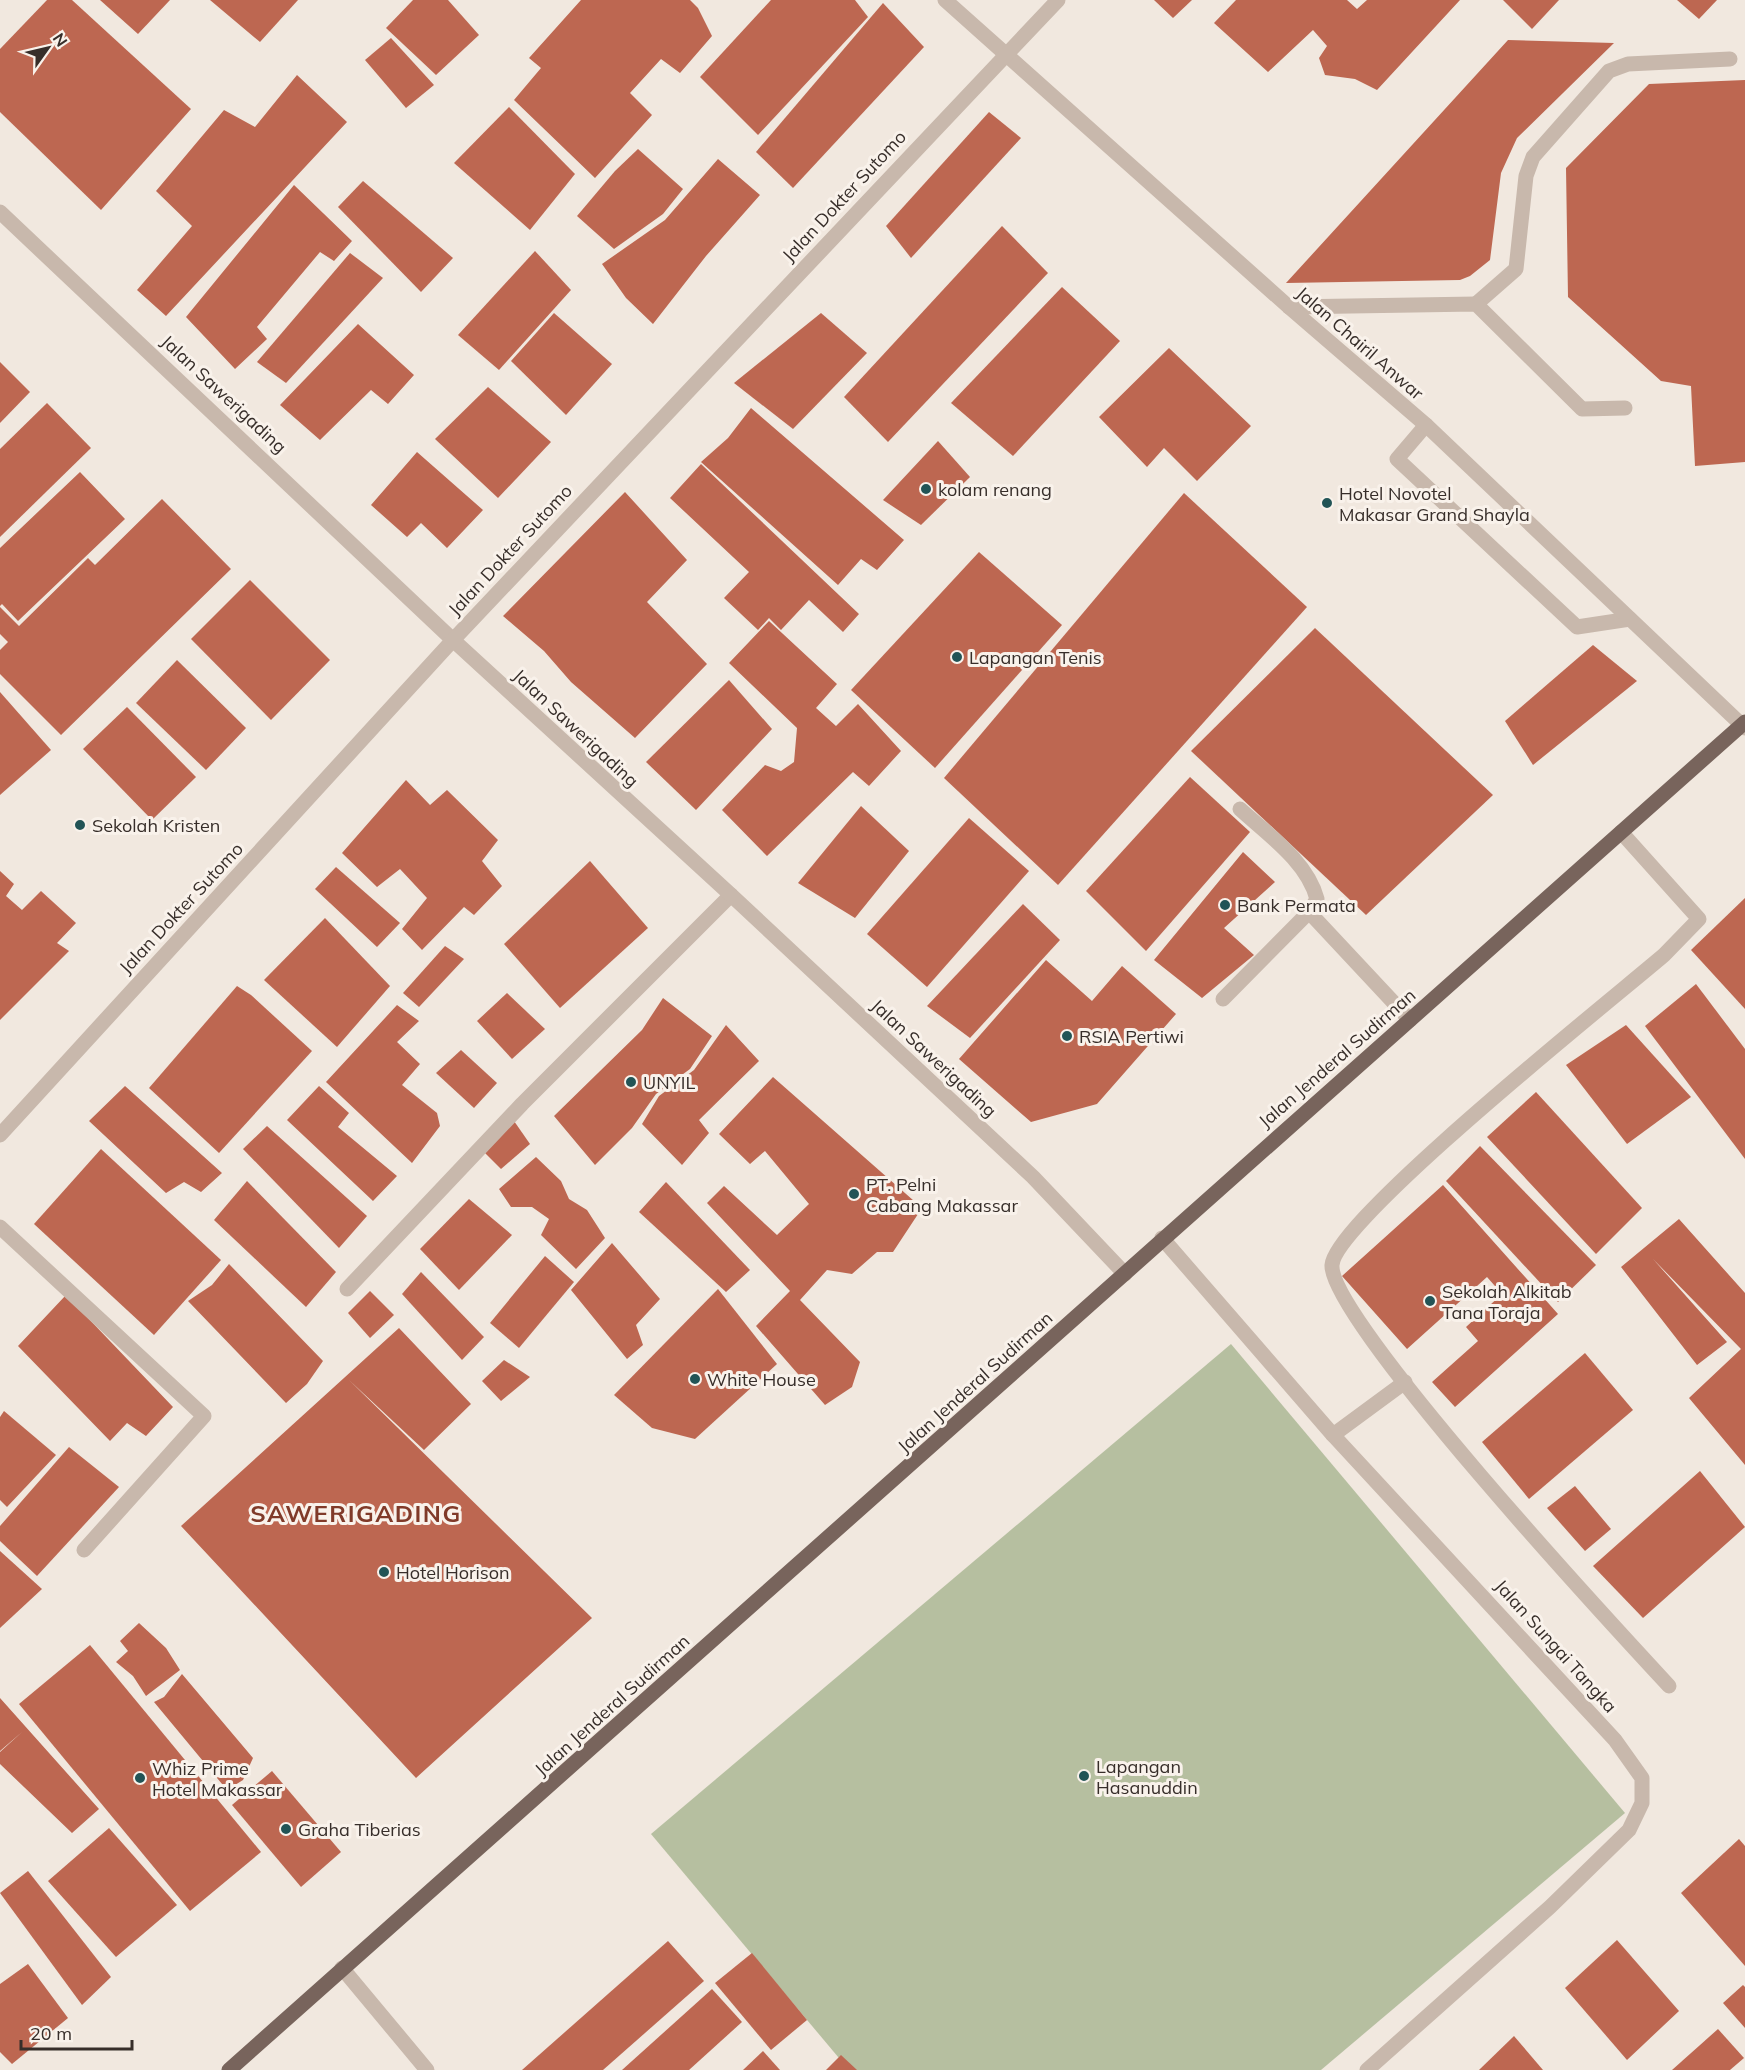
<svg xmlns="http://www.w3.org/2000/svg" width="1745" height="2070" font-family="Mulish,sans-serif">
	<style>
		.green { fill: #b6bfa0 }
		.building { fill: #bd6751 }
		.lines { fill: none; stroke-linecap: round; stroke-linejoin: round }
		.service { stroke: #c8b8ac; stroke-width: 15 }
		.minor { stroke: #c8b8ac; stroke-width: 15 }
		.primary { stroke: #78645c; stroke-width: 15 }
		.poi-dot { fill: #225456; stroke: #f9f2eb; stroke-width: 2 }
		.labels { text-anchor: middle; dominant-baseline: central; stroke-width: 6; stroke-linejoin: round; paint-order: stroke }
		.street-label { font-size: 18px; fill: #372e2a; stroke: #f9f2eb }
		.poi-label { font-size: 18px; fill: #372e2a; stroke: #f9f2eb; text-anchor: start }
		.district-label { font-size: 24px; font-weight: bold; letter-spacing: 1.5px; fill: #803a29; stroke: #f9f2eb }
	</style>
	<rect width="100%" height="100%" fill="#f1e8df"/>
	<!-- green -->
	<path class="green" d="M 1231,1344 L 1625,1813 L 1321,2070 L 849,2070 L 651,1834 Z"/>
	<!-- building -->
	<g class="building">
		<path d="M 47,0 L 72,0 L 191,109 L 101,210 L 0,112 L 0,49 Z"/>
		<path d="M 100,0 L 170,0 L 138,34 Z"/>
		<path d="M 210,0 L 298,0 L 260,42 Z"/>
		<path d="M 413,0 L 448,0 L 479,35 L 436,75 L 386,28 Z"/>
		<path d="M 581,0 L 690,0 L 698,8 L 712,36 L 680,73 L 661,59 L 630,93 L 652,115 L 595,178 L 514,100 L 541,68 L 529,58 Z"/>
		<path d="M 771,0 L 855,0 L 868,17 L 758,135 L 700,77 Z"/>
		<path d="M 1154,0 L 1192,0 L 1173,18 Z"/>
		<path d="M 1236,0 L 1347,0 L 1357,9 L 1367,0 L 1460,0 L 1377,90 L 1355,79 L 1325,75 L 1319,58 L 1327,46 L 1313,30 L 1268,72 L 1214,23 Z"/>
		<path d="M 1503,0 L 1559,0 L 1532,29 Z"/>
		<path d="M 1677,0 L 1717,0 L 1699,19 Z"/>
		<path d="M 883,3 L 924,47 L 793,188 L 756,152 Z"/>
		<path d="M 391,38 L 434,85 L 406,108 L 365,60 Z"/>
		<path d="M 1508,40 L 1614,43 L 1517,138 L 1501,173 L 1490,260 L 1470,276 L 1460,280 L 1286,283 Z"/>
		<path d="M 297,75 L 347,122 L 166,316 L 137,290 L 192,226 L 156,191 L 224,110 L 255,127 Z"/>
		<path d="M 1745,80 L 1745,462 L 1695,466 L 1691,386 L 1661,381 L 1568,297 L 1566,168 L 1649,84 Z"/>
		<path d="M 509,107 L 575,174 L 530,230 L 454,163 Z"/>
		<path d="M 989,112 L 1021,138 L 911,258 L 886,226 Z"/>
		<path d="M 638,149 L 683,189 L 663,214 L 614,249 L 577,216 L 615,171 Z"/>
		<path d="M 718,159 L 760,195 L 706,256 L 653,324 L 626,298 L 602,264 L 665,220 Z"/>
		<path d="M 363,181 L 453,258 L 421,292 L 338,207 Z"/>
		<path d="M 294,185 L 352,241 L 334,261 L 320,252 L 257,327 L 267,339 L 235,369 L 186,317 Z"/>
		<path d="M 1002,226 L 1048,273 L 888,442 L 844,397 Z"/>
		<path d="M 535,251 L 571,290 L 499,370 L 458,335 Z"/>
		<path d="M 350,253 L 383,278 L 286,383 L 257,362 Z"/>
		<path d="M 1062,287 L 1120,341 L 1013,456 L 951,403 Z"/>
		<path d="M 554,313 L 612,364 L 566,415 L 511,361 Z"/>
		<path d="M 821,313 L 867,353 L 793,429 L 734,383 Z"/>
		<path d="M 358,324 L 414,375 L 388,404 L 371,390 L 320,440 L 280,405 Z"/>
		<path d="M 1169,348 L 1251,426 L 1197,481 L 1164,448 L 1147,467 L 1099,417 Z"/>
		<path d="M 0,362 L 30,392 L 0,423 Z"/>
		<path d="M 488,387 L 551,442 L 498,498 L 435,439 Z"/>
		<path d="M 47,403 L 91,448 L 0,537 L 0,449 Z"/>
		<path d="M 751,408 L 904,540 L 877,570 L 861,559 L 838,585 L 701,462 L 728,438 Z"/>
		<path d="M 938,441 L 970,477 L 921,525 L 883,500 Z"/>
		<path d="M 417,452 L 483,510 L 447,548 L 421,523 L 407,537 L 371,505 Z"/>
		<path d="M 701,464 L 859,614 L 843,632 L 809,600 L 781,630 L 769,618 L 758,630 L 724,598 L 749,572 L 670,498 Z"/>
		<path d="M 80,472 L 125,519 L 18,621 L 2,604 L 0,606 L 0,548 Z"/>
		<path d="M 625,492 L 687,560 L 647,602 L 707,664 L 635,738 L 571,682 L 544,651 L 503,616 Z"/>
		<path d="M 1184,493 L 1307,607 L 1058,885 L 944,778 Z"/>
		<path d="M 162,499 L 231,569 L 61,735 L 0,674 L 0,650 L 8,642 L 0,634 L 0,607 L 19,626 L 88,558 L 95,565 Z"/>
		<path d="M 979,552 L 1062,625 L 935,768 L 851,690 Z"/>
		<path d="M 250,580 L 330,660 L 271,720 L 191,639 Z"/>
		<path d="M 769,621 L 837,684 L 816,708 L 836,726 L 858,704 L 901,751 L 869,786 L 853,772 L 767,856 L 722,810 L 765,765 L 781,771 L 794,762 L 797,728 L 729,663 Z"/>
		<path d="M 1315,628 L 1493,795 L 1366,915 L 1191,751 Z"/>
		<path d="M 1593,645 L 1637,681 L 1533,765 L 1505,721 Z"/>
		<path d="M 177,660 L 246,728 L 206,770 L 136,703 Z"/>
		<path d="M 729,680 L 772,729 L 696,810 L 646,762 Z"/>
		<path d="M 0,692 L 51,750 L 0,795 Z"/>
		<path d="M 127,707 L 196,777 L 152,820 L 83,749 Z"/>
		<path d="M 1190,777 L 1250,832 L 1146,951 L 1086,891 Z"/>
		<path d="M 406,780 L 430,805 L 447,790 L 498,840 L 482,861 L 502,886 L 474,915 L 464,907 L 422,950 L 402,929 L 427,898 L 400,869 L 377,887 L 342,853 Z"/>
		<path d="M 861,806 L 909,851 L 855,918 L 798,883 Z"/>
		<path d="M 969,818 L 1029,871 L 927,987 L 867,934 Z"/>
		<path d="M 1243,852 L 1275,882 L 1224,928 L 1254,955 L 1202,998 L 1154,960 Z"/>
		<path d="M 590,861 L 648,928 L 560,1008 L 504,944 Z"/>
		<path d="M 336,867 L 400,923 L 377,947 L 315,889 Z"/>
		<path d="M 0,871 L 14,884 L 6,896 L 22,910 L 41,891 L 76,923 L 57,943 L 69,951 L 0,1020 Z"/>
		<path d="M 1745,898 L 1745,1009 L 1691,950 Z"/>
		<path d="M 1023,904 L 1060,940 L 970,1038 L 927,1006 Z"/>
		<path d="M 325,918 L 390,986 L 337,1047 L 264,980 Z"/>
		<path d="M 445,946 L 464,959 L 419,1007 L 403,993 Z"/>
		<path d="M 1046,960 L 1092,1001 L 1122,966 L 1176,1014 L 1097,1104 L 1031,1122 L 959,1059 Z"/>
		<path d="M 1696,984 L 1745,1049 L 1745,1159 L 1645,1026 Z"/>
		<path d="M 237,986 L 251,995 L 312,1051 L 219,1153 L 149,1088 Z"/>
		<path d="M 507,993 L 545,1029 L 512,1059 L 477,1021 Z"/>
		<path d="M 663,998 L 712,1036 L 690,1069 L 656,1094 L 632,1128 L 595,1165 L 554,1116 L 642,1030 Z"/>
		<path d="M 397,1005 L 419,1021 L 397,1042 L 420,1064 L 402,1085 L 437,1113 L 440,1126 L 412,1163 L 326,1082 Z"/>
		<path d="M 726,1025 L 759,1061 L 699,1120 L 709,1133 L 682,1165 L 642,1124 L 659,1096 L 694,1070 Z"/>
		<path d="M 1626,1025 L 1691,1097 L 1627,1144 L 1566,1065 Z"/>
		<path d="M 461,1050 L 497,1083 L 474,1108 L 436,1073 Z"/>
		<path d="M 773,1077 L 922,1208 L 893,1252 L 877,1252 L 852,1274 L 827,1270 L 800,1300 L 860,1362 L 852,1387 L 825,1405 L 756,1326 L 790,1291 L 707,1203 L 724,1186 L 777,1235 L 809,1204 L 765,1151 L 750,1164 L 719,1134 Z"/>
		<path d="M 125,1086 L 222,1173 L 201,1192 L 184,1182 L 166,1193 L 89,1121 Z"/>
		<path d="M 319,1086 L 349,1113 L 338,1127 L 397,1176 L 373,1201 L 287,1120 Z"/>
		<path d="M 1536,1092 L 1642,1208 L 1596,1254 L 1487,1137 Z"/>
		<path d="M 514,1121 L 530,1144 L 501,1169 L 483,1151 Z"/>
		<path d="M 267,1126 L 367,1216 L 339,1248 L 243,1149 Z"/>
		<path d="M 1480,1146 L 1596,1265 L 1558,1302 L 1446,1181 Z"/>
		<path d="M 101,1149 L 221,1260 L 154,1335 L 34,1224 Z"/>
		<path d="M 536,1157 L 561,1181 L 569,1199 L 587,1210 L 605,1238 L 576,1269 L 541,1235 L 549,1219 L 532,1207 L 511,1207 L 499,1189 Z"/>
		<path d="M 247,1181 L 336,1272 L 306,1307 L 214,1220 Z"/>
		<path d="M 666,1182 L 750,1270 L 726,1292 L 639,1212 Z"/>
		<path d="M 1443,1185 L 1558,1314 L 1455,1407 L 1432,1382 L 1478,1341 L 1466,1327 L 1502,1294 L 1487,1277 L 1407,1349 L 1342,1276 Z"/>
		<path d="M 469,1199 L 512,1235 L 459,1290 L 420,1249 Z"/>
		<path d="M 1679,1219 L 1745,1293 L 1745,1465 L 1689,1398 L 1741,1349 L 1653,1259 L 1727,1342 L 1697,1365 L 1621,1267 Z"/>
		<path d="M 612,1243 L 660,1299 L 636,1325 L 643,1345 L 627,1359 L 571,1290 Z"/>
		<path d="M 545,1256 L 574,1282 L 519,1348 L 490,1323 Z"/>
		<path d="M 229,1264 L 323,1361 L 307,1384 L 286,1403 L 188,1301 L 212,1285 Z"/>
		<path d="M 421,1272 L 484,1337 L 462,1360 L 402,1294 Z"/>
		<path d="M 718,1289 L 777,1364 L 695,1439 L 652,1428 L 614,1395 Z"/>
		<path d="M 370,1291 L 394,1315 L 370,1338 L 348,1313 Z"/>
		<path d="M 66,1295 L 173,1407 L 146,1436 L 127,1423 L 110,1441 L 18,1346 Z"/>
		<path d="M 399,1328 L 471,1404 L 424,1450 L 349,1380 L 592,1618 L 416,1778 L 181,1526 Z"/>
		<path d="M 1585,1353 L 1633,1410 L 1529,1499 L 1482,1442 Z"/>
		<path d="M 504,1360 L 530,1377 L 501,1401 L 482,1381 Z"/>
		<path d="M 4,1411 L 56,1455 L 7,1507 L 0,1500 L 0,1417 Z"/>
		<path d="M 69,1447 L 119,1487 L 37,1576 L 0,1541 L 0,1526 Z"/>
		<path d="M 1700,1471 L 1745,1527 L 1643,1618 L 1593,1566 Z"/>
		<path d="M 1575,1486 L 1611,1529 L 1585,1551 L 1547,1508 Z"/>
		<path d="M 0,1551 L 42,1589 L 0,1628 Z"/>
		<path d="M 139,1623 L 166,1648 L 180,1670 L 146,1696 L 133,1676 L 116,1662 L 128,1651 L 120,1641 Z"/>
		<path d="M 90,1645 L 261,1852 L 190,1911 L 19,1704 Z"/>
		<path d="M 182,1674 L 253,1758 L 243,1780 L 227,1790 L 154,1702 L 164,1697 Z"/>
		<path d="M 0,1698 L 99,1809 L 72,1833 L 0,1764 L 0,1752 L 22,1732 L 0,1751 Z"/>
		<path d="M 272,1771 L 341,1852 L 301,1887 L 232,1805 Z"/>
		<path d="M 109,1828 L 177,1905 L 116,1957 L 48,1881 Z"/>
		<path d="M 1739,1839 L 1745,1846 L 1745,1966 L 1681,1893 Z"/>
		<path d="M 28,1871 L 111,1977 L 82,2005 L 0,1893 Z"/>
		<path d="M 1617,1940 L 1679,2011 L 1627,2060 L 1565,1988 Z"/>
		<path d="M 668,1941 L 704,1981 L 603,2070 L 522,2070 Z"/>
		<path d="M 752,1953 L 807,2020 L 771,2050 L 715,1983 Z"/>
		<path d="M 28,1964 L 68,2018 L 12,2064 L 0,2052 L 0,1984 Z"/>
		<path d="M 1743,1985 L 1745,1987 L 1745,2028 L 1723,2003 Z"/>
		<path d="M 712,1989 L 742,2022 L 689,2070 L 622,2070 Z"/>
		<path d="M 1718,2029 L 1744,2058 L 1730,2070 L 1672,2070 Z"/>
		<path d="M 1514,2036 L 1543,2070 L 1479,2070 Z"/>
		<path d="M 763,2051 L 780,2070 L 743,2070 Z"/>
		<path d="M 841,2055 L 857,2070 L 826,2070 Z"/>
	</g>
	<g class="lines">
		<!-- service -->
		<g class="service">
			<path d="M 1476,304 L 1516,269 L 1526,176 L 1533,157 L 1609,71 L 1628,64 L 1730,59"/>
			<path d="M 1289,307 L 1476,304 L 1582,409 L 1625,408"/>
			<path d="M 1426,425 L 1397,459 L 1577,627 L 1630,619"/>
			<path d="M 1240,809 C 1267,834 1307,861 1317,899 L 1309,912"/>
			<path d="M 1621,832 L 1699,919 L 1664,955 C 1615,997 1335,1220 1332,1265 C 1328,1318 1618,1631 1669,1686"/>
			<path d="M 1223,999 L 1309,912 L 1410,1020"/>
			<path d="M 0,1227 L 204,1416 L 84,1550"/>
			<path d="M 347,1289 L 522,1104 L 731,895"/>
			<path d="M 1333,1435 L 1405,1382"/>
		</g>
		<!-- minor -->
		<g class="minor">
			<path d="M 945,0 L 1289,307 L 1426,425 L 1745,728"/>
			<path d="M 0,212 L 453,640 L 731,895 L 1033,1177 L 1125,1274"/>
			<path d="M 0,1135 L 453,640 L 1058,0"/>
			<path d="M 1162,1238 L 1333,1435 L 1615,1740 L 1642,1778 L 1642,1803 L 1629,1830 L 1550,1907 L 1367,2070"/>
			<path d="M 342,1968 L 427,2070"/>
		</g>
		<!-- primary -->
		<path class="primary" d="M 229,2070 L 1745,722"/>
	</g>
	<!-- markers -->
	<g class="poi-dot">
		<circle cx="926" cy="489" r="6"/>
		<circle cx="1327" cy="503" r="6"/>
		<circle cx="957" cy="657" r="6"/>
		<circle cx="80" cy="825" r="6"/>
		<circle cx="1225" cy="905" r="6"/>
		<circle cx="1067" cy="1036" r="6"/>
		<circle cx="631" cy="1082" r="6"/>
		<circle cx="854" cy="1194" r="6"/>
		<circle cx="1430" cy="1301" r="6"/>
		<circle cx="695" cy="1379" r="6"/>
		<circle cx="384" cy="1572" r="6"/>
		<circle cx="1084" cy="1776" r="6"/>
		<circle cx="140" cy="1778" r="6"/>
		<circle cx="286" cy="1829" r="6"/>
	</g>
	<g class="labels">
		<!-- street labels -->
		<g class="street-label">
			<text transform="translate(844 196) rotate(-47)">Jalan Dokter Sutomo</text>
			<text transform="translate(1360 343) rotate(41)">Jalan Chairil Anwar</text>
			<text transform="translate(224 394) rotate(43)">Jalan Sawerigading</text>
			<text transform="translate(510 550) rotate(-47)">Jalan Dokter Sutomo</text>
			<text transform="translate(576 728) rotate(43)">Jalan Sawerigading</text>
			<text transform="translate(181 908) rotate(-47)">Jalan Dokter Sutomo</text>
			<text transform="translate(934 1058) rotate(43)">Jalan Sawerigading</text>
			<text transform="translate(1337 1058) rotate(-41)">Jalan Jenderal Sudirman</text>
			<text transform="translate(975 1382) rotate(-42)">Jalan Jenderal Sudirman</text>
			<text transform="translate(1556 1646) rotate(48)">Jalan Sungai Tangka</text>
			<text transform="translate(612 1705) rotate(-42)">Jalan Jenderal Sudirman</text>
		</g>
		<!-- poi labels -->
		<g class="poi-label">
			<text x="938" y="489">kolam renang</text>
			<text x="1339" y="493">Hotel Novotel<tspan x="1339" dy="21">Makasar Grand Shayla</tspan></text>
			<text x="969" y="657">Lapangan Tenis</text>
			<text x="92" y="825">Sekolah Kristen</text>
			<text x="1237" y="905">Bank Permata</text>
			<text x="1079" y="1036">RSIA Pertiwi</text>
			<text x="643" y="1082">UNYIL</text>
			<text x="866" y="1184">PT. Pelni<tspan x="866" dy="21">Cabang Makassar</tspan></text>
			<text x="1442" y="1291">Sekolah Alkitab<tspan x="1442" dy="21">Tana Toraja</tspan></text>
			<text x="707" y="1379">White House</text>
			<text x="396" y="1572">Hotel Horison</text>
			<text x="1096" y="1766">Lapangan<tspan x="1096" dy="21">Hasanuddin</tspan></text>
			<text x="152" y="1768">Whiz Prime<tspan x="152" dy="21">Hotel Makassar</tspan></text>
			<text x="298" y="1829">Graha Tiberias</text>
		</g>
		<!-- district labels -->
		<g class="district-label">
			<text x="356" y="1513">SAWERIGADING</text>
		</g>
	</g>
	<!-- north arrow -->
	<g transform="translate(48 48) rotate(56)" stroke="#f9f2eb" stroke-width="4.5" paint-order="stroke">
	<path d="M0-4.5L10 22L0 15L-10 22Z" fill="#372e2a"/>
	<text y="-9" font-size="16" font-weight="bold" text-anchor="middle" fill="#372e2a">N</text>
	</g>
	<!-- scale -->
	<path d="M21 2040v9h111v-9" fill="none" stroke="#372e2a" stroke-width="3"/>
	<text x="30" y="2040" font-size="18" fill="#372e2a" stroke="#f9f2eb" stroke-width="4.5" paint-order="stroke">20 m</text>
</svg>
